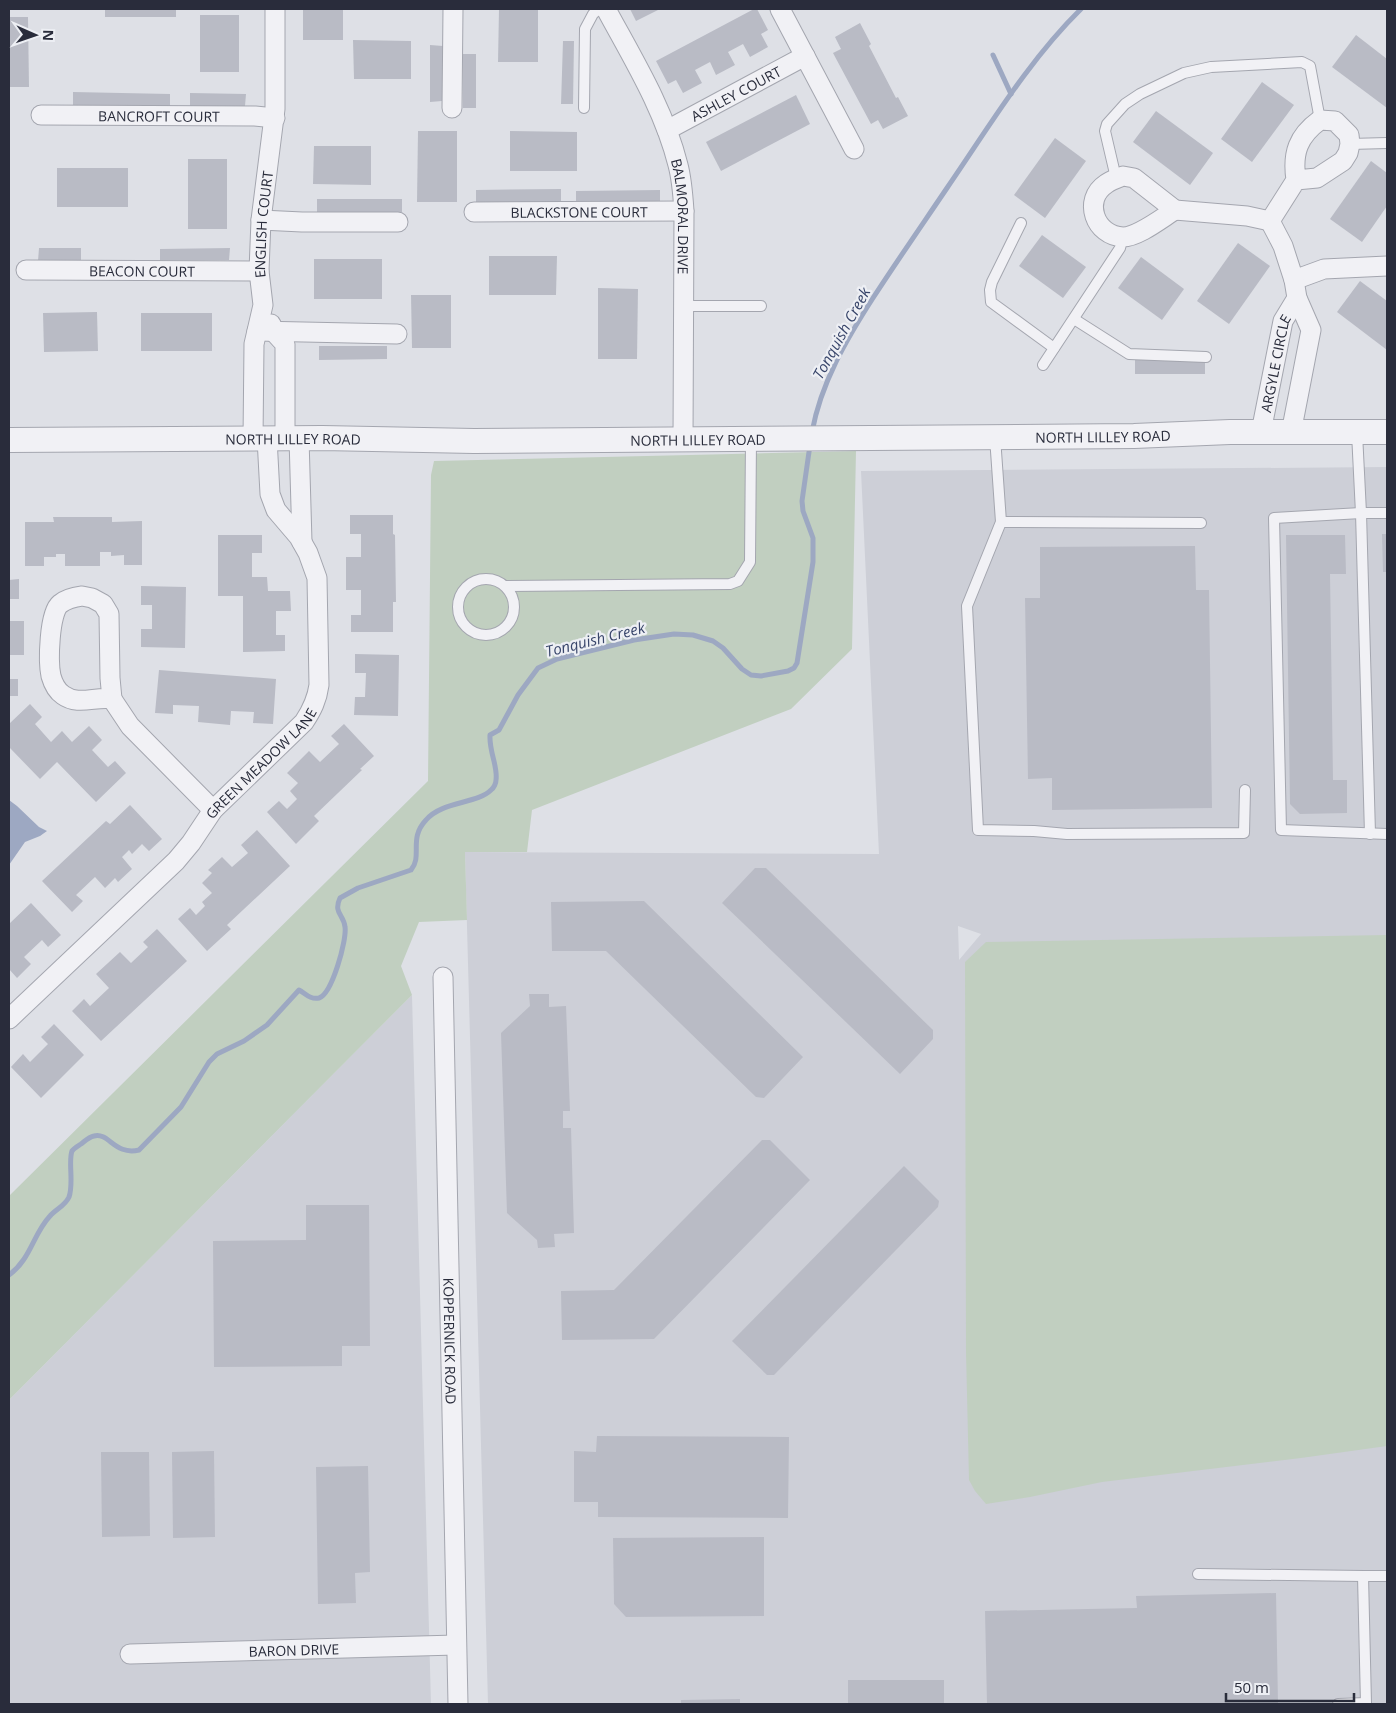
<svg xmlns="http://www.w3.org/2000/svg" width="1396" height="1713" font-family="'Open Sans',sans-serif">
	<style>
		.built { fill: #cdcfd7; fill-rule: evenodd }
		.green { fill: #c1cfc0 }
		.water { fill: #9da8c2 }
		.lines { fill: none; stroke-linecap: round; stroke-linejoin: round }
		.stream { stroke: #9da8c2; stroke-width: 5 }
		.building { fill: #b9bbc5 }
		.service-casing { stroke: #a4a6af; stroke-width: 12 }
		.minor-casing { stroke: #a4a6af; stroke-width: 21 }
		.tertiary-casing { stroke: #a4a6af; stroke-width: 26 }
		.service { stroke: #f1f1f5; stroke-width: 10 }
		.minor { stroke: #f1f1f5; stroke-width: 19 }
		.tertiary { stroke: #f1f1f5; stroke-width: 24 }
		.labels { text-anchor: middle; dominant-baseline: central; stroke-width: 4.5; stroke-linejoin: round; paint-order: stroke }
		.street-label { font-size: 14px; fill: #292c3b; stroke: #edeff4 }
		.water-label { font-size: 15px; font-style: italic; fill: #38456a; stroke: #edeff4 }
	</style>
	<rect width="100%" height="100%" fill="#dee0e6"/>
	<!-- built -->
	<g class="built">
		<path d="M 1387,467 L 1387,1704 L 488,1704 L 465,852 L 879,854 L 861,471 ZM 958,926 L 981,934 L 959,960 L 959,959 Z"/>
		<path d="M 412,995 L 431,1704 L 9,1704 L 9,1400 Z"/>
	</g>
	<!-- green -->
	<g class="green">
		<path d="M 856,451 L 852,649 L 791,709 L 532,810 L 527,852 L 465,852 L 467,920 L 419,922 L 401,966 L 412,995 L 9,1400 L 9,1196 L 428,781 L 431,475 L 434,461 Z"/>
		<path d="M 1387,935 L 1387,1446 L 1301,1458 L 1102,1482 L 1030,1497 L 986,1504 L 975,1491 L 969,1480 L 966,1352 L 965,962 L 986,942 Z"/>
	</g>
	<!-- water -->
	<path class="water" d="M 9,800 L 17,806 L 39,827 L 47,831 L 40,836 L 25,842 L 9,865 Z"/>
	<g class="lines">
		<!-- stream -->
		<g class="stream">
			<path d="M 993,55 L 1011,94"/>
			<path d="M 812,432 C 821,383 846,340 873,298 C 897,261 922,225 947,188 C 989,127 1028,61 1081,9"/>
			<path d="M 9,1275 C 31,1259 33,1234 50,1216 C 56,1209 65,1206 69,1197 C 74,1184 68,1161 72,1151 C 74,1148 78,1146 81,1144 C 85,1141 89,1137 94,1136 C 109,1132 115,1156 139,1150 L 181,1107 L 209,1062 L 217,1054 L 244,1041 L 267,1025 L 299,990 C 305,993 310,1000 319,998 C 332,994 347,940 345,927 C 344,915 333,913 340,898 L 358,888 L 411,870 C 423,856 408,839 426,820 C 442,801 477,804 491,790 C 494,788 496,783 496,780 C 498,766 489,752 490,735 L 499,730 L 518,695 L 538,668 L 557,659 L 634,640 L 674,634 L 693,635 L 713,641 L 723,648 L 742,669 L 751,675 L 761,676 L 788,671 L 794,668 L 797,663 L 813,562 L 813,538 L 803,511 L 802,501 L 810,445"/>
		</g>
	</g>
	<!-- building -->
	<g class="building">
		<rect x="105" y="9" width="71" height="8"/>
		<rect x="303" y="9" width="40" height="31"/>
		<path d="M 499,9 L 538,9 L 538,62 L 498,62 Z"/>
		<path d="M 630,9 L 660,9 L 636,21 Z"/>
		<path d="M 754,9 L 757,9 L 768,30 L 761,34 L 768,47 L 750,57 L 743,44 L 728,52 L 735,65 L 716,75 L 710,62 L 695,70 L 702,83 L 683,93 L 676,80 L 668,84 L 656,61 Z"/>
		<rect x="200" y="15" width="39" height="57"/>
		<path d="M 9,17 L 28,17 L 29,87 L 9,87 Z"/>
		<path d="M 860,23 L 871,44 L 869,46 L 896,98 L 898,97 L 908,116 L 883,129 L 878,120 L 871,124 L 833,53 L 841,49 L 835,37 Z"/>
		<path d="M 1356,35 L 1387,59 L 1387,108 L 1332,67 Z"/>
		<path d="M 353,40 L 411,41 L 411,79 L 354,79 Z"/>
		<path d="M 563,41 L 574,41 L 573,104 L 561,104 Z"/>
		<path d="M 430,45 L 443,46 L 442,101 L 430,102 Z"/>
		<rect x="463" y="54" width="13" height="54"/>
		<path d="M 1262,82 L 1294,105 L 1252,162 L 1221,139 Z"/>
		<path d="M 73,92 L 170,94 L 170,107 L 73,106 Z"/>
		<path d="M 190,93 L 246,94 L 245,106 L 190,106 Z"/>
		<path d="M 796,95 L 810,124 L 721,171 L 706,142 Z"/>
		<path d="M 1156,111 L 1213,153 L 1190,185 L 1133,142 Z"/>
		<path d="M 418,131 L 457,131 L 457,202 L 417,202 Z"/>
		<path d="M 510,131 L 577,132 L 577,171 L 510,171 Z"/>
		<path d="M 1055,138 L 1086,161 L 1045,218 L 1014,195 Z"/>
		<path d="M 314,146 L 371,146 L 371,185 L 313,184 Z"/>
		<rect x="188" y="159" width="39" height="70"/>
		<path d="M 1371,161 L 1387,173 L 1387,206 L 1362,242 L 1330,219 Z"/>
		<rect x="57" y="168" width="71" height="39"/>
		<path d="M 561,189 L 561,202 L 476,203 L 476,190 Z"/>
		<path d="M 660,190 L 660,203 L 576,204 L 576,191 Z"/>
		<rect x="317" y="199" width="85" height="13"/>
		<path d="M 1042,235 L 1086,267 L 1063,298 L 1019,266 Z"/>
		<path d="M 1238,243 L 1270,266 L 1229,324 L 1197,301 Z"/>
		<path d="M 39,248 L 81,248 L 81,262 L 38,261 Z"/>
		<path d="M 230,248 L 229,260 L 160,260 L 160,249 Z"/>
		<path d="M 489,256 L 557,256 L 556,295 L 489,295 Z"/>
		<path d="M 1141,257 L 1184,289 L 1162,320 L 1118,288 Z"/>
		<rect x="314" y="259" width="68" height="40"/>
		<path d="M 1360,281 L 1387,301 L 1387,350 L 1337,312 Z"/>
		<path d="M 598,288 L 638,289 L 637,359 L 598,359 Z"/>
		<path d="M 411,295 L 451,295 L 451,348 L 412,348 Z"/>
		<path d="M 97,312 L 98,351 L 44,352 L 43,313 Z"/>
		<rect x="141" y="313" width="71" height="38"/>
		<path d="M 319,346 L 387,346 L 387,359 L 319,360 Z"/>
		<rect x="1135" y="360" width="70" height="14"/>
		<path d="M 350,515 L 393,515 L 393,534 L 395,535 L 396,602 L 393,602 L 393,632 L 351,632 L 351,615 L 361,615 L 361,590 L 346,590 L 346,557 L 361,557 L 361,534 L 350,534 Z"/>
		<path d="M 53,517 L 112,517 L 112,522 L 142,521 L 142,565 L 124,565 L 124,555 L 111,556 L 111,552 L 100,552 L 100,566 L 65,566 L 65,554 L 56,554 L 56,557 L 44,557 L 44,566 L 25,566 L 25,522 L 54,522 Z"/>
		<path d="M 1382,534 L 1387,534 L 1387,572 L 1383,572 Z"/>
		<path d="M 218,535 L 262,535 L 262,553 L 252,553 L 252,577 L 267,577 L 268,591 L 290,591 L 291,611 L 276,611 L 276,635 L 285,635 L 285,651 L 243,652 L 243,596 L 218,596 Z"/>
		<path d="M 1286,535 L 1345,535 L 1346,574 L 1330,574 L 1333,780 L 1347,780 L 1347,813 L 1300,814 L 1290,804 Z"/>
		<path d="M 1195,546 L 1196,590 L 1209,590 L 1212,808 L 1052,810 L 1052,778 L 1028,779 L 1025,598 L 1040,598 L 1040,547 Z"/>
		<path d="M 19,579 L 19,599 L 9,599 L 9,580 Z"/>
		<path d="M 141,586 L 186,587 L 185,648 L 141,647 L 141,629 L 152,629 L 152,605 L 141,605 Z"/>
		<rect x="9" y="621" width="15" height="34"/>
		<path d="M 355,654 L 399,655 L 398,716 L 354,715 L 355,697 L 365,697 L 366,673 L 355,673 Z"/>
		<path d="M 159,670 L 276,679 L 273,724 L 253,723 L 254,712 L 231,711 L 230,725 L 198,722 L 199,706 L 173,705 L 173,714 L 155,713 Z"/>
		<rect x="9" y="679" width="9" height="17"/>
		<path d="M 30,704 L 42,717 L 35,724 L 51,742 L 62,731 L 72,742 L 89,726 L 102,740 L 92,750 L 108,767 L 115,761 L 126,773 L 96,802 L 57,762 L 40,779 L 9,747 L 9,724 Z"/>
		<path d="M 344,724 L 374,756 L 360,769 L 362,770 L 314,816 L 319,821 L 296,844 L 267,812 L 279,801 L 287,809 L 297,799 L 290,791 L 298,783 L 287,773 L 309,751 L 320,762 L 339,744 L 331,736 Z"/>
		<path d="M 130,805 L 162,839 L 149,851 L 142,844 L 132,854 L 129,850 L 122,857 L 132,869 L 118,882 L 115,878 L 105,888 L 95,877 L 76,895 L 83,901 L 72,912 L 42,881 L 106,821 L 110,824 Z"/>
		<path d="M 257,830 L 290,866 L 227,925 L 231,929 L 207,951 L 178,919 L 190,908 L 196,915 L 205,906 L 202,902 L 212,893 L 202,883 L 212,873 L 208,870 L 222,857 L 232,867 L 248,853 L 241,845 Z"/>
		<path d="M 755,868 L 766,868 L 933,1030 L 933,1039 L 900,1074 L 722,903 Z"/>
		<path d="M 644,901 L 803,1057 L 764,1098 L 756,1097 L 606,951 L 552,951 L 551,902 Z"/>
		<path d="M 31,903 L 61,935 L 48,947 L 42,940 L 24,957 L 31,964 L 17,978 L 9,969 L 9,924 Z"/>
		<path d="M 157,929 L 187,961 L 101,1041 L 72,1011 L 84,999 L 90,1006 L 109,988 L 96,974 L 120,952 L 131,963 L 148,947 L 143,942 Z"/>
		<path d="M 529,994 L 549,994 L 549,1007 L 566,1006 L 570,1111 L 563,1111 L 563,1128 L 571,1128 L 574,1233 L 554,1234 L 555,1247 L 538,1248 L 537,1240 L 507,1213 L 501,1033 L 530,1006 Z"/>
		<path d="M 54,1024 L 84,1055 L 41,1098 L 11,1067 L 23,1054 L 30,1062 L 48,1044 L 41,1037 Z"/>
		<path d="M 762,1140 L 770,1140 L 810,1180 L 654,1339 L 562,1340 L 561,1291 L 614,1290 Z"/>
		<path d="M 904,1166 L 939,1201 L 938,1207 L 774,1375 L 767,1375 L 732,1341 Z"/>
		<path d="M 306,1205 L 369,1205 L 370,1346 L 342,1346 L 342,1366 L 214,1367 L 213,1241 L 306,1240 Z"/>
		<path d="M 597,1436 L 789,1437 L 788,1518 L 598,1517 L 598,1502 L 574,1502 L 574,1451 L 596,1452 Z"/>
		<path d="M 214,1451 L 215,1537 L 173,1538 L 172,1452 Z"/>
		<path d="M 101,1452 L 149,1452 L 150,1536 L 102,1537 Z"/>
		<path d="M 368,1466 L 370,1572 L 355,1573 L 356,1603 L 318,1604 L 316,1467 Z"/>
		<path d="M 764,1537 L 764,1616 L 626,1617 L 614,1604 L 613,1538 Z"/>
		<path d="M 1276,1593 L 1278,1704 L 1138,1704 L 1138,1703 L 987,1704 L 985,1611 L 1137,1608 L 1136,1596 Z"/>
		<rect x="848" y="1680" width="96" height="24"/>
		<path d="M 740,1699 L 740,1704 L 681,1704 L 681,1700 Z"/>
	</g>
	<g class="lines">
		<!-- service casing -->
		<g class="service-casing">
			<g id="service">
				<path d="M 584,108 L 585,29 L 593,14 L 599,9"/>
				<path d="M 1350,144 L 1387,143"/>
				<path d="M 1116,178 L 1105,131 L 1107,124 L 1125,104 L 1140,94 L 1184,73 L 1211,67 L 1302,62 L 1310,66 L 1320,120"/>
				<path d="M 1021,223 L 992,282 L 990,290 L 991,302 L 1054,348"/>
				<path d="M 684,306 L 761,306"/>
				<path d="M 1074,319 L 1129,354 L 1206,357"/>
				<path d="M 1043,365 L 1120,248 L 1123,237"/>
				<path d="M 1357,433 L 1361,513 L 1370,834"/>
				<path d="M 995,437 L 1001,522 L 967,606 L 978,830 L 1034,831 L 1067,834 L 1244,833 L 1245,790"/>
				<path d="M 1387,513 L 1361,513 L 1274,518 L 1281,830 L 1387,834"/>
				<path d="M 1001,522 L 1201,523"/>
				<circle cx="486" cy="607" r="28"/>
				<path d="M 506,586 L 730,584 L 738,581 L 750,562 L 751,439"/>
				<path d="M 1198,1574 L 1363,1576"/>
				<path d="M 1338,1704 L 1366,1703"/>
				<path d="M 1366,1704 L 1363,1576 L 1387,1576"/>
			</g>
		</g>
		<!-- minor casing -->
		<g class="minor-casing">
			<g id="minor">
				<path id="s1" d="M 606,9 C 633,59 664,109 678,165 C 682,180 683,196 684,211 L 683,439"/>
				<path d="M 780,9 L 854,149"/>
				<path d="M 452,108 L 453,9"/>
				<path id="s2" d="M 41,115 L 255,116 L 275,118"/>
				<path id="s3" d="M 667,130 L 805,56"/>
				<path d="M 1123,176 L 1134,178 L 1175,210 C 1162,218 1138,237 1123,237 C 1095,236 1082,200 1106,184 C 1111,180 1118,178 1123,176 Z"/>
				<path d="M 1175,210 L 1247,216 L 1270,221"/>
				<path id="s4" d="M 474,212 L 684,211"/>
				<path d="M 261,220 L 302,222 L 398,222"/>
				<path id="s5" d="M 26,270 L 259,271"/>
				<path d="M 1294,280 L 1324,269 L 1387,266"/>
				<path d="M 271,324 L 274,332 L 285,344 L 285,438"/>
				<path d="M 257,331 L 397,334"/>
				<path id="s6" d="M 1261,432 L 1283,321 L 1297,298"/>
				<path d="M 1291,433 L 1311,330 L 1297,298 L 1294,280 L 1283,246 L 1270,221 L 1296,180 C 1292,153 1298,136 1320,120 L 1335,121 L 1349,135 L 1350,144 L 1348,153 L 1343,161 L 1317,178 L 1296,180"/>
				<path d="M 299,438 L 302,542"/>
				<path id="s7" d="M 253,439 L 254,344 L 263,305 L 259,271 L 261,220 L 275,109 L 275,9"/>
				<path d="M 82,596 L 92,598 L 103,604 L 109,614 L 110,678 L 112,699 C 96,696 78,706 63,695 C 57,691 53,683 51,676 C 48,662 49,613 60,604 C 66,599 74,597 82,596 Z"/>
				<path d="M 112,699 L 130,726 L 213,810"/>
				<path id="s8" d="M 443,977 L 458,1704"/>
				<path id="s9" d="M 9,1019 L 176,861 L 191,843 L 213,810 L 304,722 C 312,710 317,700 319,685 L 317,578 L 308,553 L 299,537 L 276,510 L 270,494 L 267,438"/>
				<path id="s10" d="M 130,1654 L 456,1645"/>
			</g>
		</g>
		<!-- tertiary casing -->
		<g class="tertiary-casing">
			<g id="tertiary">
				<path id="s11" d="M 9,440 L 322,438 L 474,441 L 1134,436 L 1230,432 L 1387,432"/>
			</g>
		</g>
		<!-- service -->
		<use href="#service" class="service"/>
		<!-- minor -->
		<use href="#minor" class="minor"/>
		<!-- tertiary -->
		<use href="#tertiary" class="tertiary"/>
	</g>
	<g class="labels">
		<!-- street labels -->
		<g class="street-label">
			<text stroke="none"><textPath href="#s3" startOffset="78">ASHLEY COURT</textPath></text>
			<text stroke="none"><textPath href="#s2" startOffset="118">BANCROFT COURT</textPath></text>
			<text stroke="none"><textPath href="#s4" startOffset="105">BLACKSTONE COURT</textPath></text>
			<text stroke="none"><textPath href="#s1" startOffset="224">BALMORAL DRIVE</textPath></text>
			<text stroke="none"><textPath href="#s7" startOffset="216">ENGLISH COURT</textPath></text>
			<text stroke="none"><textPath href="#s5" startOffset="116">BEACON COURT</textPath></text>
			<text stroke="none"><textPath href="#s6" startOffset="70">ARGYLE CIRCLE</textPath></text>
			<text stroke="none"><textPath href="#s11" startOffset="1094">NORTH LILLEY ROAD</textPath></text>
			<text stroke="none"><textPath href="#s11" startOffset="284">NORTH LILLEY ROAD</textPath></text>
			<text stroke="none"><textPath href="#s11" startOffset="689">NORTH LILLEY ROAD</textPath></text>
			<text stroke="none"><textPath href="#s9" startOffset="360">GREEN MEADOW LANE</textPath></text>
			<text stroke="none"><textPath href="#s8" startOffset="364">KOPPERNICK ROAD</textPath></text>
			<text stroke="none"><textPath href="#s10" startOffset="164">BARON DRIVE</textPath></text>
		</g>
		<!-- water labels -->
		<g class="water-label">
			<text transform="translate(841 333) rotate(-61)">Tonquish Creek</text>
			<text transform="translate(595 639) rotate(-14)">Tonquish Creek</text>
		</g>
	</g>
	<!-- border -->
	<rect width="1396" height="1713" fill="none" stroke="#292c3b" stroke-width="20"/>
	<!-- north arrow -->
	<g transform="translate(35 35) rotate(92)" stroke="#edeff4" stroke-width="4" paint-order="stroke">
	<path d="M0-4L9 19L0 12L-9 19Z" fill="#292c3b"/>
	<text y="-8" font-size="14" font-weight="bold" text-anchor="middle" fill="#292c3b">N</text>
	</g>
	<!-- scale -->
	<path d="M1226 1693v8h128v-8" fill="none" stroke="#292c3b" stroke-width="2.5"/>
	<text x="1234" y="1693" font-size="15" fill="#292c3b" stroke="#edeff4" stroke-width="4" paint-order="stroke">50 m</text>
</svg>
